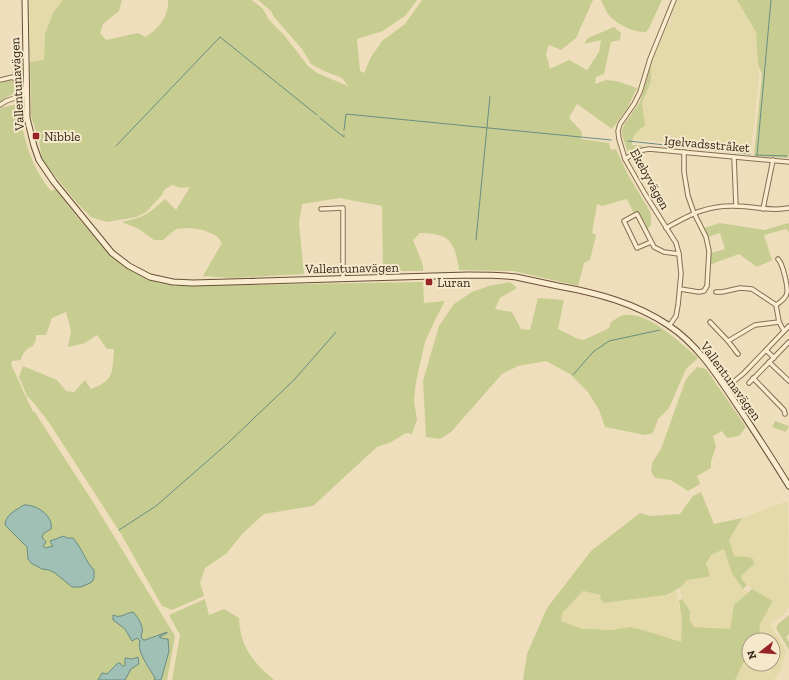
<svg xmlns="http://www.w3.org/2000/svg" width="789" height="680" font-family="'Zilla Slab',serif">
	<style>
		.farmland { fill: #e4d9a9 }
		.green { fill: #c7cd90 }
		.water { fill: #a0bfb5; stroke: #688d83 }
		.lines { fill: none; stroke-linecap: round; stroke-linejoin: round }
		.stream { stroke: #688d83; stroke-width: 1 }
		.street-casing { stroke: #866e55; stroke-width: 5.5 }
		.secondary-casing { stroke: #684f39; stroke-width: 7 }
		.street { stroke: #faeccf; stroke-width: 3.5 }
		.secondary { stroke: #faeccf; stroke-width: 5 }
		.poi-dot { fill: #972327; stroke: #f6e9cb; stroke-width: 1.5 }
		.labels { text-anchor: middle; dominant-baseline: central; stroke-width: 4; stroke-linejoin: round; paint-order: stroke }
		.street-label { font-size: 13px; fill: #35271a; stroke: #f6e9cb }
		.poi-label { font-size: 13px; fill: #35271a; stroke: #f6e9cb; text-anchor: start }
	</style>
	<rect width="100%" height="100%" fill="#efdebc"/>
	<!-- farmland -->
	<g class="farmland">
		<path d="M 29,0 L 63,0 L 53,13 L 45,34 L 44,60 L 30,62 Z"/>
		<path d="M 678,0 L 711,0 L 711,1 L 714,0 L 737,0 L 756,32 L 759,76 L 751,148 L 733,148 L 632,139 L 638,129 L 645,126 L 642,103 L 651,81 L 651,65 L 668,24 L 671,21 L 671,15 Z"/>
		<path d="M 788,501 L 789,607 L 783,615 L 773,622 L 771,626 L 784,646 L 786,653 L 780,671 L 774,680 L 735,680 L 749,651 L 749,664 L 773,664 L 773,640 L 757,640 L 759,636 L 759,624 L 773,601 L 752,589 L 742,580 L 741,576 L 746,571 L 751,567 L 749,557 L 734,556 L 729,540 L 742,518 Z"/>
		<path d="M 724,549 L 732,574 L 740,586 L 748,593 L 734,605 L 730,629 L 694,628 L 690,621 L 690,611 L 682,599 L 680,591 L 681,587 L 687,580 L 708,577 L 710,575 L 706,564 L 711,555 Z"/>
		<path d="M 676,589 L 682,620 L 681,643 L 643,630 L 630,627 L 612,630 L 594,629 L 582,629 L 561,621 L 563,612 L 583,591 L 601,595 L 604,603 L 666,595 Z"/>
	</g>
	<!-- green -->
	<g class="green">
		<path d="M 63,0 L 122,0 L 119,11 L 103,24 L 100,33 L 106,40 L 138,33 L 145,37 C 158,29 169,17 168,0 L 252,0 L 263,9 L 269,20 L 284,35 L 308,66 L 317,73 L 348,86 L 342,78 L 324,71 L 311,64 L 302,49 L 274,17 L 271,11 L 258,0 L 417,0 L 406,15 L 383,31 L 357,39 L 360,71 L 364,73 L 371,57 L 382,41 L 405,24 L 422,0 L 593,0 L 576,38 L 561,50 L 549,45 L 546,54 L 550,69 L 569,60 L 587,70 L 599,52 L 601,40 L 584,44 L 588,38 L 614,27 L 621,33 L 620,40 L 611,42 L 604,74 L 596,77 L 595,84 L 606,80 L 616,81 L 637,88 L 628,107 L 612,129 L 577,104 L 569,118 L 582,132 L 581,139 L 609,143 L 611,150 L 616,149 L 627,173 L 651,213 L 651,225 L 647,230 L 638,212 L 634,214 L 627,199 L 602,206 L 597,204 L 592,233 L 596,235 L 590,260 L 584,263 L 578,286 L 514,271 L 459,270 C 455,242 450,233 420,233 L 413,240 L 423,265 L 423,271 L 388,271 L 383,273 L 382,206 L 340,198 L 302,204 L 299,223 L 304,274 L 232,278 L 203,276 L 222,243 L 217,236 L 203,230 L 190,228 L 176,229 L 163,240 L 154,240 L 139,229 L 122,222 C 145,217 148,214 165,199 L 176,210 L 190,187 L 181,188 L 172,185 L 164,190 L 162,195 L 146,212 L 137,217 L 107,222 L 91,217 L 77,203 L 42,160 L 39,140 L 31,116 L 30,62 L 44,60 L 45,34 L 53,13 Z"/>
		<path d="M 601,0 L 662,0 L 649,28 L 646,32 C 635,33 621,26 613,19 C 607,15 604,6 601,0 Z"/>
		<path d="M 737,0 L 789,0 L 789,153 L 788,158 L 754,156 L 762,74 L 758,65 L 756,32 Z"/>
		<path d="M 651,65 L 651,81 L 642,103 L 645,126 C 637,130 632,136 632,145 L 644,146 L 636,149 L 628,153 L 622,135 L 622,130 L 625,123 L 640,102 Z"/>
		<path d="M 24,66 L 23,88 L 12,72 Z"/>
		<path d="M 10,80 L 14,83 L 20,92 L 11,95 L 0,101 L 0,83 Z"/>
		<path d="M 17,104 C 24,136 29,164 51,191 L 55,189 C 82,222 108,260 148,279 C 156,283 166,284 174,286 L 423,282 L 424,303 L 445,301 L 435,320 L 425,342 L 416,382 L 414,400 L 417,420 L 412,434 L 406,433 L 391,442 L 377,447 L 313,506 L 264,514 L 242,534 L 227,553 L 205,568 L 200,583 L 204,596 L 172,610 L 162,606 L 121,534 L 50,424 L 34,403 L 27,396 L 19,377 L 23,366 L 57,380 L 66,391 L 74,392 L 85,380 L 91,389 C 115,380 112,372 114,349 L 107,349 L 97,335 L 85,343 L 68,347 L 71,331 L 66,312 L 52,318 L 46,335 L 36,335 L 36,340 L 33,346 C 27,348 22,353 21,360 L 12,361 L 11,364 L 33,412 L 34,411 L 93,502 L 175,636 L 167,680 L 0,680 L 0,110 L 1,108 Z"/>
		<path d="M 720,223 L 764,230 L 789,223 L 789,232 L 786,229 L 764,235 L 772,260 L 757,267 L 739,254 L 709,265 L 711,253 L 725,249 L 720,233 L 708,237 L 704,228 Z"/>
		<path d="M 510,282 L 517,288 L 500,298 L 495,309 L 512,312 L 521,329 L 530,330 L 538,298 L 564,300 L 558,329 L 576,338 L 584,340 L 609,328 L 611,322 C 615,320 620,315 625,315 C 649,312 680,343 697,357 L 697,359 L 686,369 L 669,408 L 658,419 L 653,433 L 645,435 L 605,427 L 599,410 L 588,392 L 570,374 L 546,361 L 518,366 L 502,374 L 451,432 L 440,439 L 426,437 L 423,381 L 439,326 L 454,304 L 472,292 L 489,286 Z"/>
		<path d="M 697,367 L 706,369 L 746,427 L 739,436 L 727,438 L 722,431 L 713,436 L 716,447 L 711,461 L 711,468 L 697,476 L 700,484 L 688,491 L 671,480 L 655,478 L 651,471 L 652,463 L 661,449 L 686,379 Z"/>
		<path d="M 775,421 L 789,426 L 786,432 L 772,427 Z"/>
		<path d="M 701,492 L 714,524 L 742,518 L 729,540 L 734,556 L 749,557 L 753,559 L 754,564 L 741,576 L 742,580 L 747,585 L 743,589 L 732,574 L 724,549 L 711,555 L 706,564 L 710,575 L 708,577 L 687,580 L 681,587 L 666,595 L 603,603 L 600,598 L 601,595 L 583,591 L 563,612 L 561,621 L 582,629 L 594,629 L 612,630 L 630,627 L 643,630 L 681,642 L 682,620 L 679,600 L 682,599 L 690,611 L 690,621 L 694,627 L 730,629 L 734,605 L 752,589 L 773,601 L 760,624 L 759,636 L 757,640 L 749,640 L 749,651 L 735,680 L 523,680 L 527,654 L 547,608 L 591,551 L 640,513 L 650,516 L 680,514 L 693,496 Z"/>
		<path d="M 205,599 L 209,615 L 224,609 L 239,618 C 240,647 253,662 274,680 L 172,680 L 180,635 L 169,615 Z"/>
		<path d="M 789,615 L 789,634 L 786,637 L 789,642 L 789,650 L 776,628 L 778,624 Z"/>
	</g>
	<!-- water -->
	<g class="water">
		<path d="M 24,505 C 36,504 54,516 51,529 L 44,533 L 42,537 L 46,542 L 43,546 L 46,548 L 53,546 L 50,541 L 64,536 L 67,538 L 73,538 C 82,548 85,561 94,570 L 94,578 L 92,582 L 81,587 L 72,587 L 55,573 L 49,570 L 42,569 L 31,563 L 28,559 L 27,547 L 5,525 C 5,515 16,510 24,505 Z"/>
		<path d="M 133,612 C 139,618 145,628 141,636 L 143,640 L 145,640 L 167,632 L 167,633 L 159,637 L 165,639 L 168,639 L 169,651 L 161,680 L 154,680 L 155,678 C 150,669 136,651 140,641 L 137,638 L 132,641 L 125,629 L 113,620 L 113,615 C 121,619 125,613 133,612 Z"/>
		<path d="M 138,657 L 139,664 L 131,669 L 125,680 L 98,680 L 102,673 L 107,674 L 118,663 L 120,663 L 122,666 L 124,666 L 125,665 L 125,658 L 132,659 Z"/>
	</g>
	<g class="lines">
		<!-- stream -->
		<g class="stream">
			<path d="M 320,118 L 344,137 L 344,135"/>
			<path d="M 344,130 L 346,114 L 611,140"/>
			<path d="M 628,141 L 750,154"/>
			<path d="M 116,146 L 220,37 L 317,115"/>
			<path d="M 756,155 L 787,156"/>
			<path d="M 757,155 L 771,0"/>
			<path d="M 476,240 L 490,96"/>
			<path d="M 573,375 L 593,352 L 609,341 L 660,330"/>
			<path d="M 119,530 L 156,506 L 228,443 L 294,380 L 336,332"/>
		</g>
		<!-- street casing -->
		<g class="street-casing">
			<g id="street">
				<path d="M 0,80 L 13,77 L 26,94 L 6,101 L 0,105"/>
				<path d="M 734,157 L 736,206"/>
				<path d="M 625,159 L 638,151 L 649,149 L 789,162"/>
				<path d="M 321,209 L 343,208 L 343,278"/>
				<path d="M 763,209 L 773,160"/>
				<path d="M 666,228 C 691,214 707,205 736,206 C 754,206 771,212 789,208"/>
				<path d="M 651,242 L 637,248 L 624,221 L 637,214 L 654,247 L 664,252 L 679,254"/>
				<path d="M 680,289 L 699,292 L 704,291 L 707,286 L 709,251 L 706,237 L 694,213 L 688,196 L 684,172 L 684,152"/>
				<path d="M 716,292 L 722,292 L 740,288 L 752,289 L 776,305 L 779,322"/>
				<path d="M 776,305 C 780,302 786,299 787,293 C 788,287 783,264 778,259"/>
				<path d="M 710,322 L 728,341 L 738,354"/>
				<path d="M 669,326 L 676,316 L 678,305 L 681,274 L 679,254 L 676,243 L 645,194 L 625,159 L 619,139 L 618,131 L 620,124 L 634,104 L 640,92 L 650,59 L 674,0"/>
				<path d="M 728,341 L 755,325 L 779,322 L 784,331"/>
				<path d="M 766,350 L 774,358"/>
				<path d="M 769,362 L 789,381"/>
				<path d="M 753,378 L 784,410 L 785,414"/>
				<path d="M 749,383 L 789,342"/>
				<path d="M 726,388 L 744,373 L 789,326"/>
			</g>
		</g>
		<!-- secondary casing -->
		<g class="secondary-casing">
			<path id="secondary" d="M 25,0 L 27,118 L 34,146 L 39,160 L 54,182 L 112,253 L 129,266 L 150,277 L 173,282 L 193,283 L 468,275 C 484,275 501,275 516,277 C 530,280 544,283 558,286 C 597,293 635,303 668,325 C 702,347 723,385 745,417 C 760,440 775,463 789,486"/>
		</g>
		<!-- street -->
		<use href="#street" class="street"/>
		<!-- secondary -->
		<use href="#secondary" class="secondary"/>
	</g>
	<!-- markers -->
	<g class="poi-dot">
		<rect x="32" y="132" width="8" height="8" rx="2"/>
		<rect x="425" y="278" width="8" height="8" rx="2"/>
	</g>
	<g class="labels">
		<!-- street labels -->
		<g class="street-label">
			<text transform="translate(17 84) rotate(-93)">Vallentunavägen</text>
			<text transform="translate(707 144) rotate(5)">Igelvadsstråket</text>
			<text transform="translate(650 179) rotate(61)">Ekebyvägen</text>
			<text transform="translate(352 268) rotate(-1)">Vallentunavägen</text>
			<text transform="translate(731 381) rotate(54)">Vallentunavägen</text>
		</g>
		<!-- poi labels -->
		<g class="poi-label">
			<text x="44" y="136">Nibble</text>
			<text x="437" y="282">Luran</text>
		</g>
	</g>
	<!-- north arrow -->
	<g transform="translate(761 652) rotate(253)"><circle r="19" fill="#f6e9cb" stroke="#a99b84"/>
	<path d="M0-3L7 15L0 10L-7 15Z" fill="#972327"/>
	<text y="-6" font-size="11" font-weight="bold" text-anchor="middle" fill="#35271a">N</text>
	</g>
</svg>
